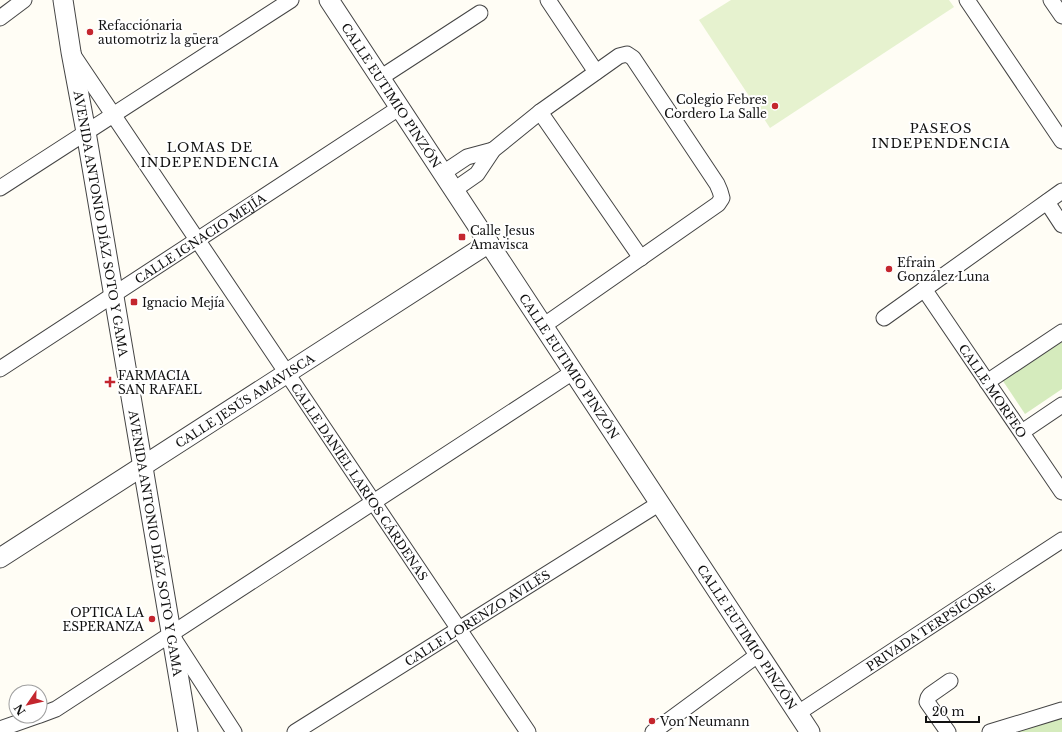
<svg xmlns="http://www.w3.org/2000/svg" width="1062" height="732" font-family="'Libre Baskerville',serif">
	<style>
		.green { fill: #d5ebbd }
		.pitch { fill: #e6f2cf }
		.lines { fill: none; stroke-linecap: round; stroke-linejoin: round }
		.minor-casing { stroke: #444; stroke-width: 17 }
		.tertiary-casing { stroke: #444; stroke-width: 21 }
		.minor { stroke: #fff; stroke-width: 15 }
		.tertiary { stroke: #fff; stroke-width: 19 }
		.poi-dot { fill: #c4262e; stroke: #fff; stroke-width: 1.5 }
		.labels { text-anchor: middle; dominant-baseline: central; stroke-width: 4; stroke-linejoin: round; paint-order: stroke }
		.poi-label { font-size: 12px; fill: #111; stroke: #fff; text-anchor: start }
		.street-label { font-size: 12px; fill: #111; stroke: #fff }
		.neighbourhood-label { font-size: 13px; letter-spacing: 1px; fill: #111; stroke: #fff }
	</style>
	<rect width="100%" height="100%" fill="#fffdf5"/>
	<!-- green -->
	<g class="green">
		<path d="M 1062,342 L 1062,389 L 1025,414 L 1003,381 Z"/>
		<path d="M 1062,718 L 1062,732 L 1013,732 Z"/>
	</g>
	<!-- pitch -->
	<path class="pitch" d="M 731,0 L 949,0 L 954,7 L 770,128 L 699,20 Z"/>
	<g class="lines">
		<!-- minor casing -->
		<g class="minor-casing">
			<g id="minor">
				<path d="M 548,0 L 596,72"/>
				<path d="M 967,0 L 1062,141"/>
				<path d="M 1051,0 L 1062,16"/>
				<path d="M 0,18 L 24,0"/>
				<path id="s1" d="M 73,55 L 528,732"/>
				<path d="M 380,78 L 480,13"/>
				<path d="M 540,112 L 641,258"/>
				<path d="M 443,173 L 467,157 L 493,150"/>
				<path d="M 0,188 L 291,0"/>
				<path d="M 454,190 L 477,174 L 493,150 L 540,112 L 619,56 L 627,54 L 633,58 L 717,184 L 720,191 L 722,198 L 718,204 L 543,326"/>
				<path d="M 1047,202 L 1062,225"/>
				<path id="s2" d="M 924,289 L 1062,492"/>
				<path d="M 884,318 L 1062,191"/>
				<path id="s3" d="M 0,369 L 399,108"/>
				<path d="M 987,382 L 1062,332"/>
				<path d="M 1022,432 L 1062,405"/>
				<path d="M 174,639 L 234,732"/>
				<path id="s4" d="M 798,713 L 1062,540"/>
				<path d="M 40,715 L 56,709 L 573,372"/>
				<path d="M 0,729 L 37,716"/>
				<path id="s5" d="M 295,732 L 660,503"/>
				<path d="M 653,732 L 759,654"/>
				<path d="M 948,732 L 927,702 L 928,698 L 930,695 L 950,681"/>
				<path d="M 990,732 L 1062,710"/>
			</g>
		</g>
		<!-- tertiary casing -->
		<g class="tertiary-casing">
			<g id="tertiary">
				<path id="s6" d="M 63,0 L 71,52 L 86,132 L 188,732"/>
				<path id="s7" d="M 329,0 L 810,732"/>
				<path id="s8" d="M 0,558 L 489,243"/>
			</g>
		</g>
		<!-- minor -->
		<use href="#minor" class="minor"/>
		<!-- tertiary -->
		<use href="#tertiary" class="tertiary"/>
	</g>
	<!-- markers -->
	<g class="poi-dot">
		<circle cx="90" cy="32" r="4"/>
		<circle cx="775" cy="106" r="4"/>
		<rect x="458" y="233" width="8" height="8" rx="2"/>
		<circle cx="889" cy="269" r="4"/>
		<rect x="130" y="298" width="8" height="8" rx="2"/>
		<path d="M108 376h4v4h4v4h-4v4h-4v-4h-4v-4h4z"/>
		<circle cx="152" cy="619" r="4"/>
		<circle cx="652" cy="721" r="4"/>
	</g>
	<g class="labels">
		<!-- poi labels -->
		<g class="poi-label">
			<text x="98" y="25">Refacciónaria<tspan x="98" dy="14">automotriz la güera</tspan></text>
			<text x="767" y="99" text-anchor="end">Colegio Febres<tspan x="767" dy="14">Cordero La Salle</tspan></text>
			<text x="470" y="230">Calle Jesus<tspan x="470" dy="14">Amavisca</tspan></text>
			<text x="897" y="262">Efrain<tspan x="897" dy="14">González Luna</tspan></text>
			<text x="142" y="302">Ignacio Mejía</text>
			<text x="118" y="375">FARMACIA<tspan x="118" dy="14">SAN RAFAEL</tspan></text>
			<text x="144" y="612" text-anchor="end">OPTICA LA<tspan x="144" dy="14">ESPERANZA</tspan></text>
			<text x="660" y="721">Von Neumann</text>
		</g>
		<!-- street labels -->
		<g class="street-label">
			<text stroke="none"><textPath href="#s7" startOffset="114">CALLE EUTIMIO PINZÓN</textPath></text>
			<text stroke="none"><textPath href="#s6" startOffset="227">AVENIDA ANTONIO DÍAZ SOTO Y GAMA</textPath></text>
			<text stroke="none"><textPath href="#s3" startOffset="239">CALLE IGNACIO MEJÍA</textPath></text>
			<text stroke="none"><textPath href="#s7" startOffset="438">CALLE EUTIMIO PINZÓN</textPath></text>
			<text stroke="none"><textPath href="#s2" startOffset="123">CALLE MORFEO</textPath></text>
			<text stroke="none"><textPath href="#s8" startOffset="291">CALLE JESÚS AMAVISCA</textPath></text>
			<text stroke="none"><textPath href="#s1" startOffset="514">CALLE DANIEL LARIOS CÁRDENAS</textPath></text>
			<text stroke="none"><textPath href="#s6" startOffset="551">AVENIDA ANTONIO DÍAZ SOTO Y GAMA</textPath></text>
			<text stroke="none"><textPath href="#s5" startOffset="215">CALLE LORENZO AVILÉS</textPath></text>
			<text stroke="none"><textPath href="#s4" startOffset="158">PRIVADA TERPSÍCORE</textPath></text>
			<text stroke="none"><textPath href="#s7" startOffset="762">CALLE EUTIMIO PINZÓN</textPath></text>
		</g>
		<!-- neighbourhood labels -->
		<g class="neighbourhood-label">
			<text x="941" y="128">PASEOS<tspan x="941" dy="15">INDEPENDENCIA</tspan></text>
			<text x="210" y="147">LOMAS DE<tspan x="210" dy="15">INDEPENDENCIA</tspan></text>
		</g>
	</g>
	<!-- north arrow -->
	<g transform="translate(28 704) rotate(236)"><circle r="19" fill="#ffffff" stroke="#a0a0a0"/>
	<path d="M0-3L7 15L0 10L-7 15Z" fill="#c4262e"/>
	<text y="-6" font-size="11" font-weight="bold" text-anchor="middle" fill="#111111">N</text>
	</g>
	<!-- scale -->
	<path d="M926 716v6h53v-6" fill="none" stroke="#111111" stroke-width="2"/>
	<text x="932" y="716" font-size="12" fill="#111111" stroke="#ffffff" stroke-width="3" paint-order="stroke">20 m</text>
</svg>
